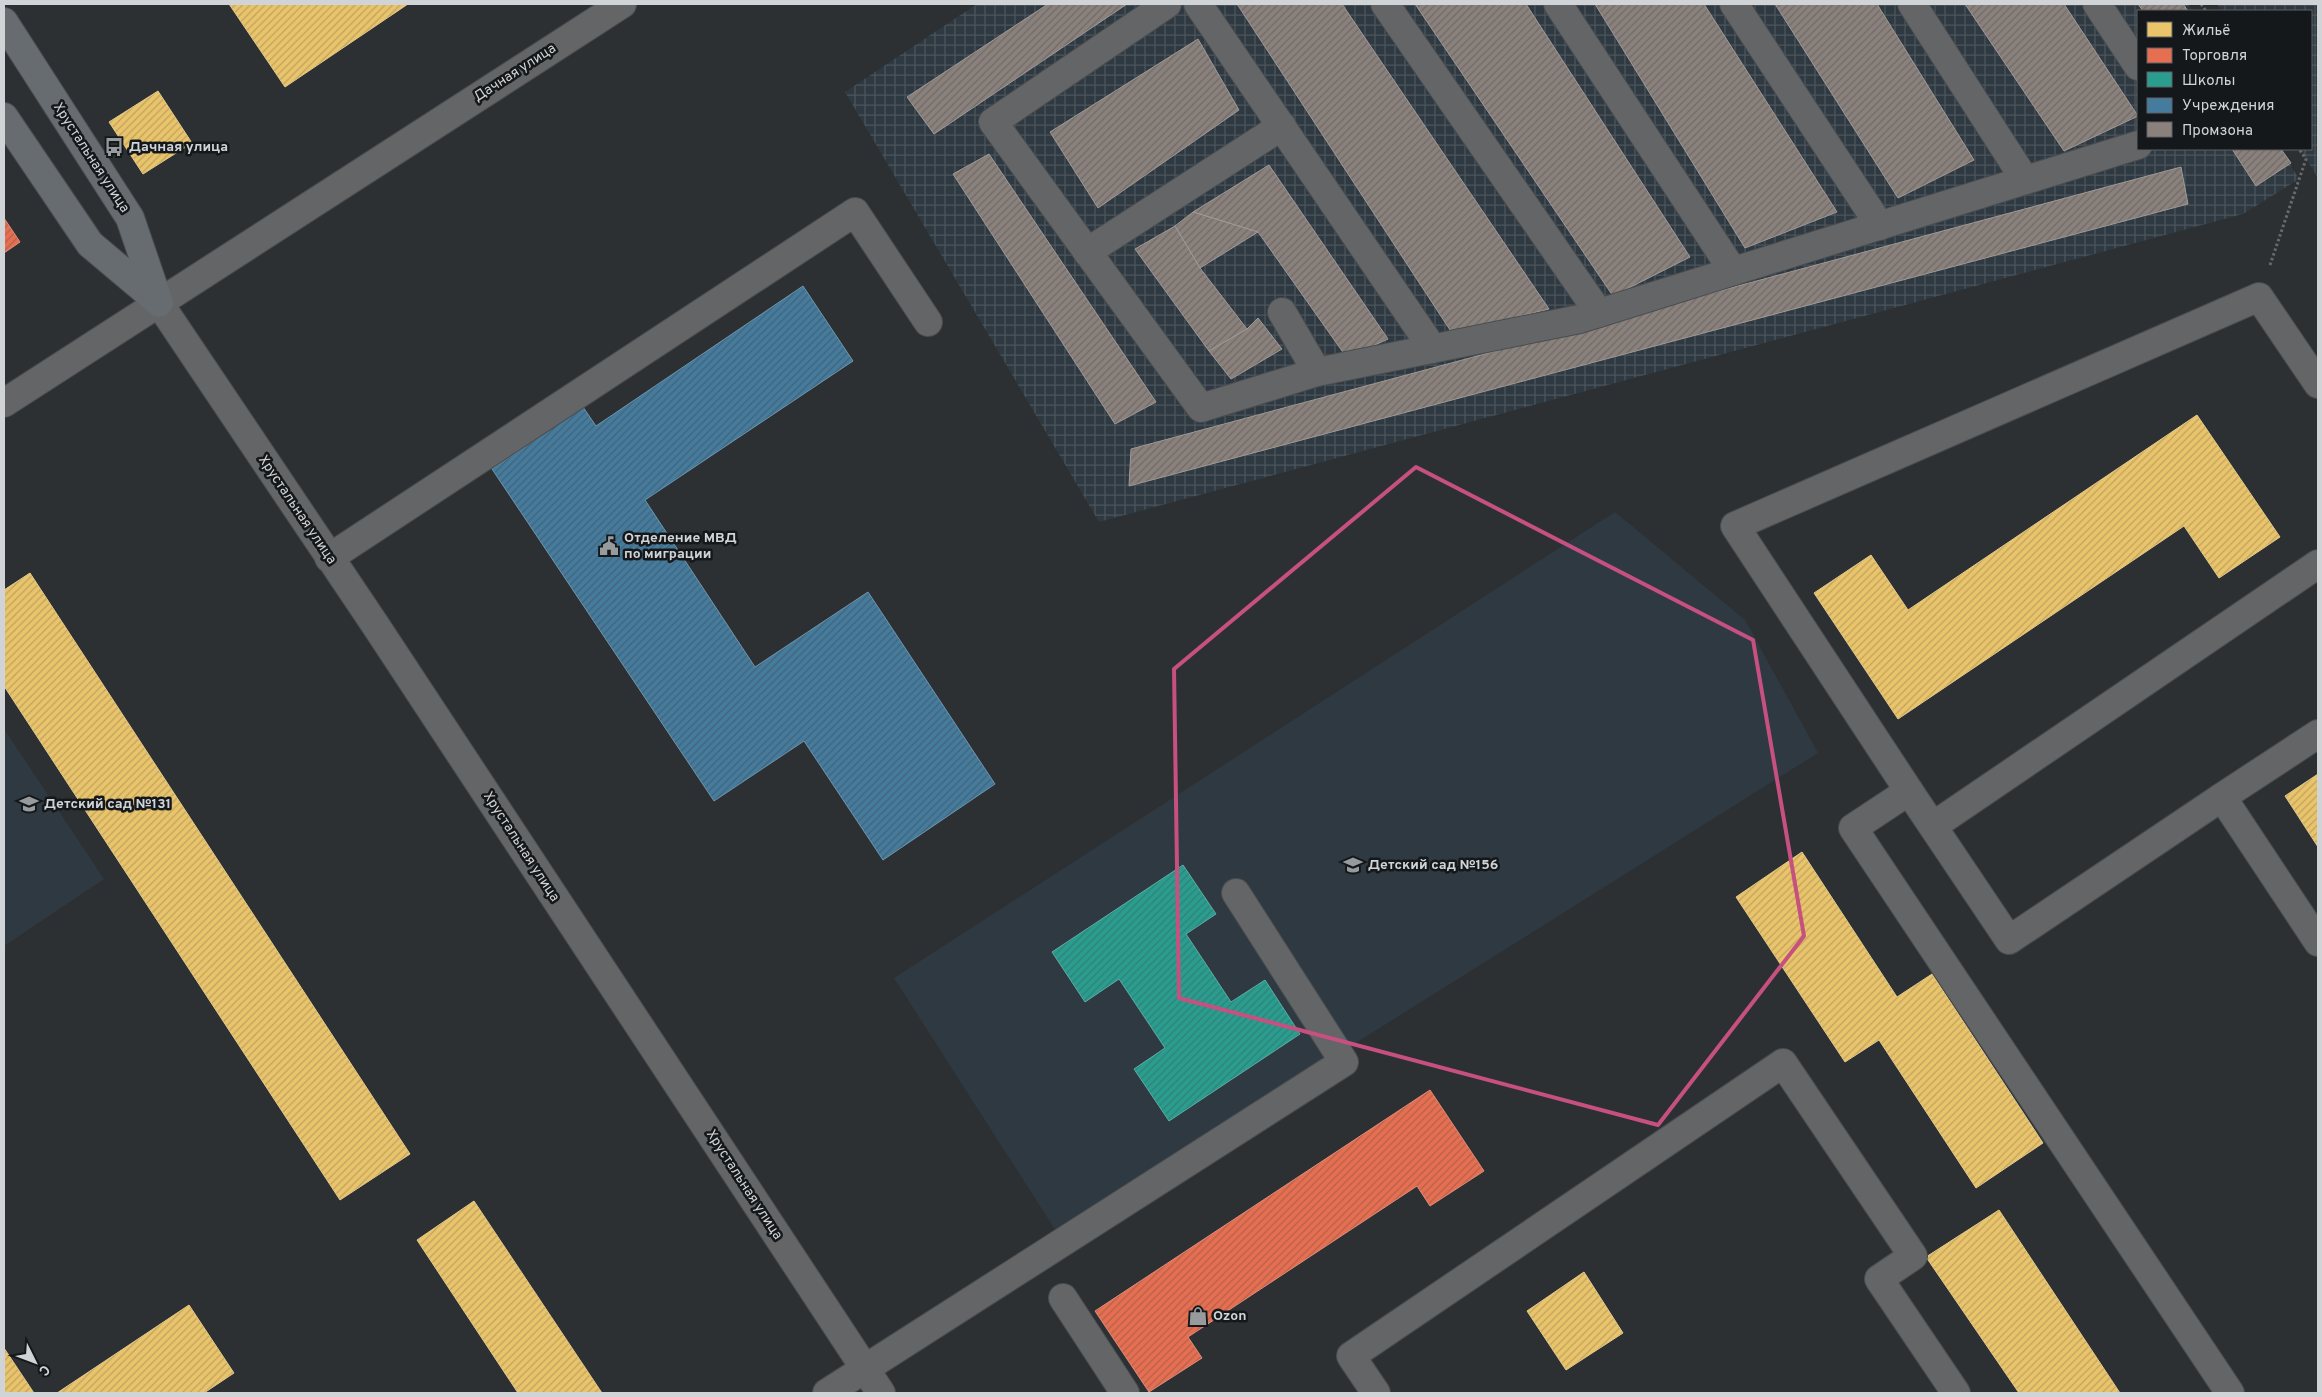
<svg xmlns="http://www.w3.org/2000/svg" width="2322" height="1397" font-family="Overpass,sans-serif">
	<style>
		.built { fill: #2f3941 }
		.industrial { fill: url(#industrial-grid) }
		.homes { fill: url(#homes-hatch); stroke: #e2c98b }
		.shops { fill: url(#shops-hatch); stroke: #e08d79 }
		.schools { fill: url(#schools-hatch); stroke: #5caea5 }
		.public { fill: url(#public-hatch); stroke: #6f96ae }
		.industry { fill: url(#industry-hatch); stroke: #9f9a97 }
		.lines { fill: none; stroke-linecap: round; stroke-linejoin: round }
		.minor-casing { stroke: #4a4d50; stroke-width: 30 }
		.major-casing { stroke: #4a4d50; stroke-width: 30 }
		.path { stroke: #686a6c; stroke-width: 3; stroke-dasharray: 2.5 2.5; stroke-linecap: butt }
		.minor { stroke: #636567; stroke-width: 28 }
		.major { stroke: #666c6f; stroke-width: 28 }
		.marked { fill: none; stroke: #c65080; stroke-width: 4; stroke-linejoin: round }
		.labels { text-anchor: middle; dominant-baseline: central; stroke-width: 5; stroke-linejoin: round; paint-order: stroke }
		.street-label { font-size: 14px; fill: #d0d4d7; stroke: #15181a }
		.poi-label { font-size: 14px; font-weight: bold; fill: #d0d4d7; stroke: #15181a; text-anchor: start }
	</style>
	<defs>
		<pattern id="industrial-grid" width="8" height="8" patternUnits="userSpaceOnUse" patternTransform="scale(1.25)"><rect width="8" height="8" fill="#2f3941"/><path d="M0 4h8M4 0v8" fill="none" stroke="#4c555c"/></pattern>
		<pattern id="homes-hatch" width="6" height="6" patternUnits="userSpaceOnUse" patternTransform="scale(1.25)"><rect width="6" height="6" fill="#e9c46a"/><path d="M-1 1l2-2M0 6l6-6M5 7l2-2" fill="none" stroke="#bea360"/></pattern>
		<pattern id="shops-hatch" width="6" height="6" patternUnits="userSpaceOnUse" patternTransform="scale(1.25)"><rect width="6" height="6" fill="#e76f51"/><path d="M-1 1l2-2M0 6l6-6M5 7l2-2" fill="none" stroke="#b4614c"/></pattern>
		<pattern id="schools-hatch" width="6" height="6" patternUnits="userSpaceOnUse" patternTransform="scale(1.25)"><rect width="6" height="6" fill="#2a9d8f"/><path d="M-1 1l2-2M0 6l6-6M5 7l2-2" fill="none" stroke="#308177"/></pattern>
		<pattern id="public-hatch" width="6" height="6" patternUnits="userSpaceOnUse" patternTransform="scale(1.25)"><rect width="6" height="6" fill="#457b9d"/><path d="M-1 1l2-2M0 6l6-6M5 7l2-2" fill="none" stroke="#426378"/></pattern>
		<pattern id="industry-hatch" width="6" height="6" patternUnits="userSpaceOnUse" patternTransform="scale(1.25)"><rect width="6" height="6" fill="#8a817c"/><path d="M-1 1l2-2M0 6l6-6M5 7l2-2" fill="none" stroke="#6f6a67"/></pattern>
	</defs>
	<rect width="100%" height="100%" fill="#2d3033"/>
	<!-- built -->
	<g class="built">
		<path d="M 1615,512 L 1745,620 L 1818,753 L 1056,1231 L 894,978 Z"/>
		<path d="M 4,729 L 104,879 L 4,946 Z"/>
	</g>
	<!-- industrial -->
	<g class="industrial">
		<path d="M 977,4 L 2188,4 L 2193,11 L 2138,11 L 2138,149 L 2281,149 L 2299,179 L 2243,214 L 1099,522 L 845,92 Z"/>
		<path d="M 2217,4 L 2318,4 L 2318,178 L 2300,149 L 2311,149 L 2311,11 L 2221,11 Z"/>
	</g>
	<!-- homes -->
	<g class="homes">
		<path d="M 229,4 L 408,4 L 285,87 Z"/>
		<path d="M 158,91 L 192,143 L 143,174 L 109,122 Z"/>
		<path d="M 2197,415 L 2280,537 L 2219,578 L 2184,526 L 1898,719 L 1814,593 L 1871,555 L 1908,610 Z"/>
		<path d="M 30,573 L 410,1154 L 340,1200 L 4,686 L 4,590 Z"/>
		<path d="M 2318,774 L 2318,847 L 2285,796 Z"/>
		<path d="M 1802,852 L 1897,997 L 1932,974 L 2043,1143 L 1976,1188 L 1879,1040 L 1845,1062 L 1736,897 Z"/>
		<path d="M 474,1201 L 602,1393 L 518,1393 L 417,1240 Z"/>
		<path d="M 1999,1210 L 2120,1393 L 2019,1393 L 1926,1257 Z"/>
		<path d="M 1584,1272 L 1623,1333 L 1566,1370 L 1527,1311 Z"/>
		<path d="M 189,1305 L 234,1373 L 204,1393 L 57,1393 Z"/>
		<path d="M 4,1348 L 34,1393 L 4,1393 Z"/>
	</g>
	<!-- shops -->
	<g class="shops">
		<path d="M 4,218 L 20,242 L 4,253 Z"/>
		<path d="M 1430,1090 L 1484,1171 L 1430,1206 L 1417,1186 L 1188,1337 L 1202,1358 L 1149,1392 L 1095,1311 Z"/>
	</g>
	<!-- schools -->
	<path class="schools" d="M 1183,865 L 1216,914 L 1186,934 L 1231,1002 L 1265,980 L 1300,1034 L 1169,1121 L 1134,1069 L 1165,1048 L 1119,979 L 1085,1002 L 1052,952 Z"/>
	<!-- public -->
	<path class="public" d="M 803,286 L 853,361 L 645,500 L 755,667 L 868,592 L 995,784 L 883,860 L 804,741 L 714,801 L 492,469 L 583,407 L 596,426 Z"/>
	<!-- industry -->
	<g class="industry">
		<path d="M 1048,4 L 1127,4 L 934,134 L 907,97 Z"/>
		<path d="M 1237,4 L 1342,4 L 1549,309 L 1452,333 Z"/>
		<path d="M 1415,4 L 1526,4 L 1690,257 L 1613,296 Z"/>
		<path d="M 1595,4 L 1704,4 L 1837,212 L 1745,248 Z"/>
		<path d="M 1775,4 L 1877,4 L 1974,160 L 1898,198 Z"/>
		<path d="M 1965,4 L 2064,4 L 2138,116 L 2064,151 Z"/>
		<path d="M 2138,4 L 2183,4 L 2188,11 L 2143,11 Z"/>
		<path d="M 1198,39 L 1239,110 L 1098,208 L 1050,132 Z"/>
		<path d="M 2232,149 L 2281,149 L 2291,163 L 2256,186 Z"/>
		<path d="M 989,154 L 1156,402 L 1115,424 L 953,174 Z"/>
		<path d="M 1269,165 L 1388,339 L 1347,358 L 1258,232 L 1193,212 Z"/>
		<path d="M 2181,167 L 2188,204 L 1129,486 L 1131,449 Z"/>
		<path d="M 1193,212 L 1258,232 L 1200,268 L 1175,226 Z"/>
		<path d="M 1175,226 L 1200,268 L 1247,329 L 1209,351 L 1135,249 Z"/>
		<path d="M 1258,318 L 1282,349 L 1231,379 L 1209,351 L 1247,329 Z"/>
	</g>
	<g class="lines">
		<!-- minor casing -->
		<g class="minor-casing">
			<g id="minor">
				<path d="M 1167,4 L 993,122 L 1201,408 L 1317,372 L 1282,312"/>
				<path d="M 1198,4 L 1433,349"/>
				<path d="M 1385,4 L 1599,313"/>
				<path d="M 1558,4 L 1733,271"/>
				<path d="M 1734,4 L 1880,226"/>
				<path d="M 1912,4 L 2025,180"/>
				<path d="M 2097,4 L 2138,66"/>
				<path d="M 1087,252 L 1282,126"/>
				<path d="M 159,303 L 376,626 L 881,1393"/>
				<path d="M 1317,372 L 1580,319 L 2138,145"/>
				<path d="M 4,403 L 622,4"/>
				<path d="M 329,558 L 855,212 L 928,322"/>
				<path d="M 1909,791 L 1735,526 L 2259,297 L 2318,384"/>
				<path d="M 2222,797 L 2318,734"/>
				<path d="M 1933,826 L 2318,564"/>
				<path d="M 1063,1298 L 1125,1393"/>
				<path d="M 827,1393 L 1344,1062 L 1236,893"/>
				<path d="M 1376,1393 L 1351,1356 L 1783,1063 L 1913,1256 L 1879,1279 L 1956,1393"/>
				<path d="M 2230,1393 L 1853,828 L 1909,791 L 2009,940 L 2222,797 L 2318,942"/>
			</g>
		</g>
		<!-- major casing -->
		<g class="major-casing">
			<g id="major">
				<path d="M 4,22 L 130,218 L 159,303"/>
				<path d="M 4,117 L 90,244 L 159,302"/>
			</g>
		</g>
		<!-- path -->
		<g class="path">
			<path d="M 2201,4 L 2206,11"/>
			<path d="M 2270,265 L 2306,159 L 2299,149"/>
		</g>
		<!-- minor -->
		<use href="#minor" class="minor"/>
		<!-- major -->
		<use href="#major" class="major"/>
	</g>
	<!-- marked area -->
	<path class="marked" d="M 1416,467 L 1753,640 L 1804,936 L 1658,1125 L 1179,998 L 1174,669 Z"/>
	<!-- icons -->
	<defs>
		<g id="bus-bare" transform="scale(1.5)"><path d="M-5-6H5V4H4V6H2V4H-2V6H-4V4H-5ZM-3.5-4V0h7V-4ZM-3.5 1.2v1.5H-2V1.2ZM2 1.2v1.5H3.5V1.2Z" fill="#979b9e" stroke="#15181a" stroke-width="2.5" paint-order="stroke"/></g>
		<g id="civic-bare" transform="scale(1.5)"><path d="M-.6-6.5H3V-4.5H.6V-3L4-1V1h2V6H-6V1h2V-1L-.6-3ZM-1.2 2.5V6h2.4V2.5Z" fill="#979b9e" stroke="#15181a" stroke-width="2.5" paint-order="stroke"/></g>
		<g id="school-bare" transform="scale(1.5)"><path d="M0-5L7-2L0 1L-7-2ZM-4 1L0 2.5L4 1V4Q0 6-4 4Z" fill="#979b9e" stroke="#15181a" stroke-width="2.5" paint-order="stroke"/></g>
		<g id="shop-bare" transform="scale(1.5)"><path d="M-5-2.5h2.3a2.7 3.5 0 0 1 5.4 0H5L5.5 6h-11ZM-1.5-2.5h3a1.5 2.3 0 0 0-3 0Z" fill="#979b9e" stroke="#15181a" stroke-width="2.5" paint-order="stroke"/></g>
	</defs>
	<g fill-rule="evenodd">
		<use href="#bus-bare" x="114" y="147"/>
		<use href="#civic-bare" x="609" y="546"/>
		<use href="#school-bare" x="29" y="804"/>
		<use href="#school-bare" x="1353" y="865"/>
		<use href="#shop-bare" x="1198" y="1316"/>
	</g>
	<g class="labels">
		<!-- street labels -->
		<g class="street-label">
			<text transform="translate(515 73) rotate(-33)">Дачная улица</text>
			<text transform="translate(91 158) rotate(57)">Хрустальная улица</text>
			<text transform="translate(297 510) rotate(56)">Хрустальная улица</text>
			<text transform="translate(521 847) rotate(57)">Хрустальная улица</text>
			<text transform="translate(744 1185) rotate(57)">Хрустальная улица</text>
		</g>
		<!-- poi labels -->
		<g class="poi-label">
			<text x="129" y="147">Дачная улица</text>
			<text x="624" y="538">Отделение МВД<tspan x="624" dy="16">по миграции</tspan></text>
			<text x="44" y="804">Детский сад №131</text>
			<text x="1368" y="865">Детский сад №156</text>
			<text x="1213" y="1316">Ozon</text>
		</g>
	</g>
	<!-- border -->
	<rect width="2322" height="1397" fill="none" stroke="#d0d4d7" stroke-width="10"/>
	<!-- legend -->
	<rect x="2137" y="10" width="175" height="140" fill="#15181a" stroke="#606366"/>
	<rect x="2147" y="22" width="25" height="15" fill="#e9c46a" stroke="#606366"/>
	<text x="2182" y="35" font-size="15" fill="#d0d4d7">Жильё</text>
	<rect x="2147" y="48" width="25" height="15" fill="#e76f51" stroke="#606366"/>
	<text x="2182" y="60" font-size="15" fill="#d0d4d7">Торговля</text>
	<rect x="2147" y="72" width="25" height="15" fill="#2a9d8f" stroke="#606366"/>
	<text x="2182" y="85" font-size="15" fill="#d0d4d7">Школы</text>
	<rect x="2147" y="98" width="25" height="15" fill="#457b9d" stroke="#606366"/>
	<text x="2182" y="110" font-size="15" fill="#d0d4d7">Учреждения</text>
	<rect x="2147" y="122" width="25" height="15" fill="#8a817c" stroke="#606366"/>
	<text x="2182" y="135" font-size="15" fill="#d0d4d7">Промзона</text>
	<!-- north arrow -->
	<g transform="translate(35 1362) rotate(132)" stroke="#15181a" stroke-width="4" paint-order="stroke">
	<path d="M0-4L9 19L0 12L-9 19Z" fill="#d0d4d7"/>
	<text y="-8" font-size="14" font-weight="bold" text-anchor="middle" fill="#d0d4d7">С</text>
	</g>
</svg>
